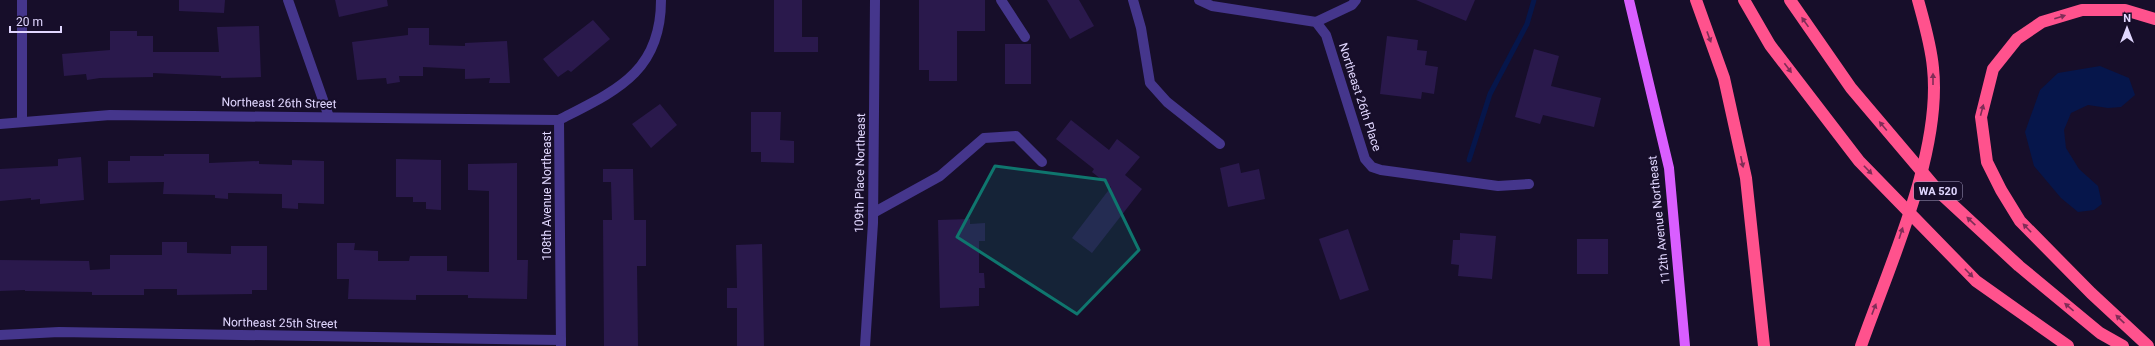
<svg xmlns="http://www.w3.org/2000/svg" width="2155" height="346" font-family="Roboto,sans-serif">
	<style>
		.water { fill: #06164b }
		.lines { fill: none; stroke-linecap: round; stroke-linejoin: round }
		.stream { stroke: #06164b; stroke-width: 5 }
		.building { fill: #2a194c }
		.minor { stroke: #45368c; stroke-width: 10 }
		.major { stroke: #d95eff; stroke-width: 10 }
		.highway { stroke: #ff528d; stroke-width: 12 }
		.oneway { fill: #7f2d57 }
		.marked { fill: #0f766e; fill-opacity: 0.2; stroke: #0f766e; stroke-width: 3; stroke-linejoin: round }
		.labels { text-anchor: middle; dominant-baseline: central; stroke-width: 4; stroke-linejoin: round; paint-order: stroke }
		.shield { fill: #170e2a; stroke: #a49bbf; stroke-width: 1 }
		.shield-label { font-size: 11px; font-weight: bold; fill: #e1d7ff }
		.street-label { font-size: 12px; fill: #e1d7ff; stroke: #170e2a }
	</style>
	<rect width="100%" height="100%" fill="#170e2a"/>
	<!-- water -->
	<path class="water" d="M 2100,66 L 2129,78 L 2135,95 L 2121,107 L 2108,108 L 2088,105 L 2071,113 L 2064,130 L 2066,148 L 2079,169 L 2098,186 L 2102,204 L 2094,210 L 2078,212 L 2061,198 L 2034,166 L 2025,132 L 2040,90 L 2058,73 Z"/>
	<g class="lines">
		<!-- stream -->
		<path class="stream" d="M 1469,160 L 1490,94 L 1527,24 L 1534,0"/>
	</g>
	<!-- building -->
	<g class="building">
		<path d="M 179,0 L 225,0 L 224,13 L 179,11 Z"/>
		<path d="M 335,0 L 387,0 L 388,6 L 339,17 Z"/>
		<path d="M 774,0 L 802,0 L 802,37 L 818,37 L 818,52 L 774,52 Z"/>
		<path d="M 919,0 L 985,0 L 985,31 L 957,31 L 957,81 L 929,81 L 929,70 L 919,70 Z"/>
		<path d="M 1047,0 L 1079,0 L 1094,26 L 1070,39 Z"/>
		<path d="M 1416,0 L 1475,0 L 1466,21 Z"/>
		<path d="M 593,20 L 610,39 L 571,72 L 568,70 L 558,77 L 543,59 Z"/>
		<path d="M 259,26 L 261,77 L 221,78 L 221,76 L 153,73 L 153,77 L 100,78 L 87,80 L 86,74 L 64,76 L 62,54 L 110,50 L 110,31 L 137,31 L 137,36 L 153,36 L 153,52 L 219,52 L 217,27 Z"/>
		<path d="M 408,28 L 429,28 L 429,45 L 465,46 L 465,43 L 507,41 L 510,83 L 489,83 L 490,78 L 465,79 L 465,69 L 423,67 L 423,76 L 399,76 L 400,82 L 387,84 L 386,78 L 357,80 L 352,42 L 408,35 Z"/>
		<path d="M 1387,36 L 1418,40 L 1417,50 L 1427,51 L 1425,65 L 1438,67 L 1434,94 L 1422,92 L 1421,99 L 1380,94 Z"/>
		<rect x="1005" y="44" width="26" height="40"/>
		<path d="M 1534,49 L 1559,56 L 1551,86 L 1601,98 L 1594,127 L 1543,115 L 1540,124 L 1515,117 Z"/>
		<path d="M 660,104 L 677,125 L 651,148 L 632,124 Z"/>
		<path d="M 751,112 L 781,112 L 780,140 L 794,141 L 794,163 L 761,162 L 761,152 L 751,152 Z"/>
		<path d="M 1071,120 L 1109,150 L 1117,139 L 1140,157 L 1125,175 L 1142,189 L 1092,253 L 1072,238 L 1111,187 L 1092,172 L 1094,169 L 1056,139 Z"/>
		<path d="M 164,154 L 209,154 L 209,163 L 259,161 L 259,164 L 292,165 L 292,160 L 324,161 L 324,204 L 298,203 L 298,209 L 282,208 L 282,194 L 228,193 L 228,199 L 215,198 L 215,195 L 163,194 L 164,182 L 108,183 L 108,161 L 130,161 L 130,156 L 164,156 Z"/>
		<path d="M 81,157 L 84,200 L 40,204 L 40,199 L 31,200 L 31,198 L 0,201 L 0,169 L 58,166 L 58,159 Z"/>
		<path d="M 396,159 L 441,160 L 441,210 L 426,209 L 426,202 L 413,202 L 413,197 L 396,197 Z"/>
		<path d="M 517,163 L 517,260 L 528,260 L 527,299 L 468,298 L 468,295 L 416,295 L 416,300 L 348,299 L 349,279 L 337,279 L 337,243 L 355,243 L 354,250 L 378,251 L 378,261 L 409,261 L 410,256 L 447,256 L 447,271 L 489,272 L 489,191 L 468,190 L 468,164 Z"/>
		<path d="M 1239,163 L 1241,173 L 1259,169 L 1265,199 L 1228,207 L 1220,168 Z"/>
		<path d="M 603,169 L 633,169 L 634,220 L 646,220 L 646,266 L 637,266 L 638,346 L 604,346 L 603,220 L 612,220 L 611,182 L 603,182 Z"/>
		<path d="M 970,219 L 970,224 L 985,223 L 985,241 L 979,241 L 979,273 L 984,273 L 985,288 L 979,288 L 979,306 L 940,308 L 938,220 Z"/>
		<path d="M 1348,229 L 1369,290 L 1340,300 L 1319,239 Z"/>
		<path d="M 1460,233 L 1496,236 L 1492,279 L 1458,276 L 1459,265 L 1451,264 L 1453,240 L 1460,240 Z"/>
		<rect x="1577" y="239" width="31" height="35"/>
		<path d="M 162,242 L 187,242 L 187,253 L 231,254 L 231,246 L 267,246 L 267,290 L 252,290 L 252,294 L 177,295 L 177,289 L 144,289 L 144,295 L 92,295 L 92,292 L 25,291 L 25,290 L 0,291 L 0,260 L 89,261 L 90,270 L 110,269 L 110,255 L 162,255 Z"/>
		<path d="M 762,244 L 764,346 L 737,346 L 737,308 L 727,308 L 727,288 L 737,288 L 736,245 Z"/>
	</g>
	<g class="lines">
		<!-- minor -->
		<g class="minor">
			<path d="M 22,0 L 22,121"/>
			<path d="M 288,0 L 329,117"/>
			<path d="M 1001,0 L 1025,37"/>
			<path d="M 1133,0 L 1141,28 L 1150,83 L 1167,102 L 1220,144"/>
			<path d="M 1199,0 L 1212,6 L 1316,22 L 1326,35 L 1365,159 L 1372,167 L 1381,170 L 1498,186 L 1529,184"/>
			<path d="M 1316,22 L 1352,5 L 1356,0"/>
			<path d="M 559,120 L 561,346"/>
			<path d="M 0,124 L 110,115 L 559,120 C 615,91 661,73 661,0"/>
			<path d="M 873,213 L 940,176 L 984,138 L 1016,136 L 1042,162"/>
			<path d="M 0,335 L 59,332 L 561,340"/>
			<path d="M 865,346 L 873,223 L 875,0"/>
		</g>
		<!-- major -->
		<path class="major" d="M 1629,0 L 1669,168 L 1685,346"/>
		<!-- highway -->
		<g class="highway">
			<path d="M 1696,0 L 1724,78 L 1746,178 L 1764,346"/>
			<path d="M 1744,0 L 1770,45 L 1859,161 L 1976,281 L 2068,346"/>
			<path d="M 1790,0 L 1851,88 L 1940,193 L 2019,266 L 2100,333 L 2123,346"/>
			<path d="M 1861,346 C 1889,266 1942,153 1933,68 C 1931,45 1924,22 1918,0"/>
			<path d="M 2148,346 L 2091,293 L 2020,221 L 2001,190 L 1987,162 L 1981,117 L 1993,69 L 2017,39 L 2042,22 L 2082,10 L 2125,10 L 2155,19"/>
		</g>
	</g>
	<!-- one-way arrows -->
	<defs><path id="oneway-solid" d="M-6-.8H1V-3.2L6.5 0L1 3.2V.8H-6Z"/></defs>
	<g class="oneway">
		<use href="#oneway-solid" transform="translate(2060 17) rotate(-18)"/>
		<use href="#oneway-solid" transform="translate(1805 22) rotate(-125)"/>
		<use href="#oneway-solid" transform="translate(1709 37) rotate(70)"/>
		<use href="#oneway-solid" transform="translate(1788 68) rotate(53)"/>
		<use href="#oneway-solid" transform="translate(1933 79) rotate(-90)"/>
		<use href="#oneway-solid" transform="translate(1982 110) rotate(-75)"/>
		<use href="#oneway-solid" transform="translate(1883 126) rotate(-130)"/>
		<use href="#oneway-solid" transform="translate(1742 162) rotate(78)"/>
		<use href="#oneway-solid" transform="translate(1868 170) rotate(46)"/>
		<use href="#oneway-solid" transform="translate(1971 221) rotate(-137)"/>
		<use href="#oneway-solid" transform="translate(2027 228) rotate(-134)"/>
		<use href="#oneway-solid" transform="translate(1901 233) rotate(-72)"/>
		<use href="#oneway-solid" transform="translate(1969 273) rotate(46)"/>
		<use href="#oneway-solid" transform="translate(2069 307) rotate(-140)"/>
		<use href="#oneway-solid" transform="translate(1874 309) rotate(-69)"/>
		<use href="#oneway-solid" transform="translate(2120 319) rotate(-137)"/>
	</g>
	<!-- marked area -->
	<path class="marked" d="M 995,166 L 1105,180 L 1139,250 L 1077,314 L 957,237 Z"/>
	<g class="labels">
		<!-- shield labels -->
		<rect class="shield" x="1914" y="182" width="48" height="18" rx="3"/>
		<g class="shield-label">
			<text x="1938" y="191">WA 520</text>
		</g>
		<!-- street labels -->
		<g class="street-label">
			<text transform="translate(1360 97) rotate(72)">Northeast 26th Place</text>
			<text transform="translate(279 103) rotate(1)">Northeast 26th Street</text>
			<text transform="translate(860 173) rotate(-89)">109th Place Northeast</text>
			<text transform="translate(547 196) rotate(-90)">108th Avenue Northeast</text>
			<text transform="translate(1659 220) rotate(-96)">112th Avenue Northeast</text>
			<text transform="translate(280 323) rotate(1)">Northeast 25th Street</text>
		</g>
	</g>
	<!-- north arrow -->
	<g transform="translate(2127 28)" stroke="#170e2a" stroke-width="3" paint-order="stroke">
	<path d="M0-3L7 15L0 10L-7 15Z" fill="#e1d7ff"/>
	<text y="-6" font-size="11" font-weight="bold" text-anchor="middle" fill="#e1d7ff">N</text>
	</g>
	<!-- scale -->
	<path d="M10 26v6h51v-6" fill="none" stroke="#e1d7ff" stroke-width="2"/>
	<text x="16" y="26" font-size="12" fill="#e1d7ff" stroke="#170e2a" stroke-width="3" paint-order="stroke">20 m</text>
</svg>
